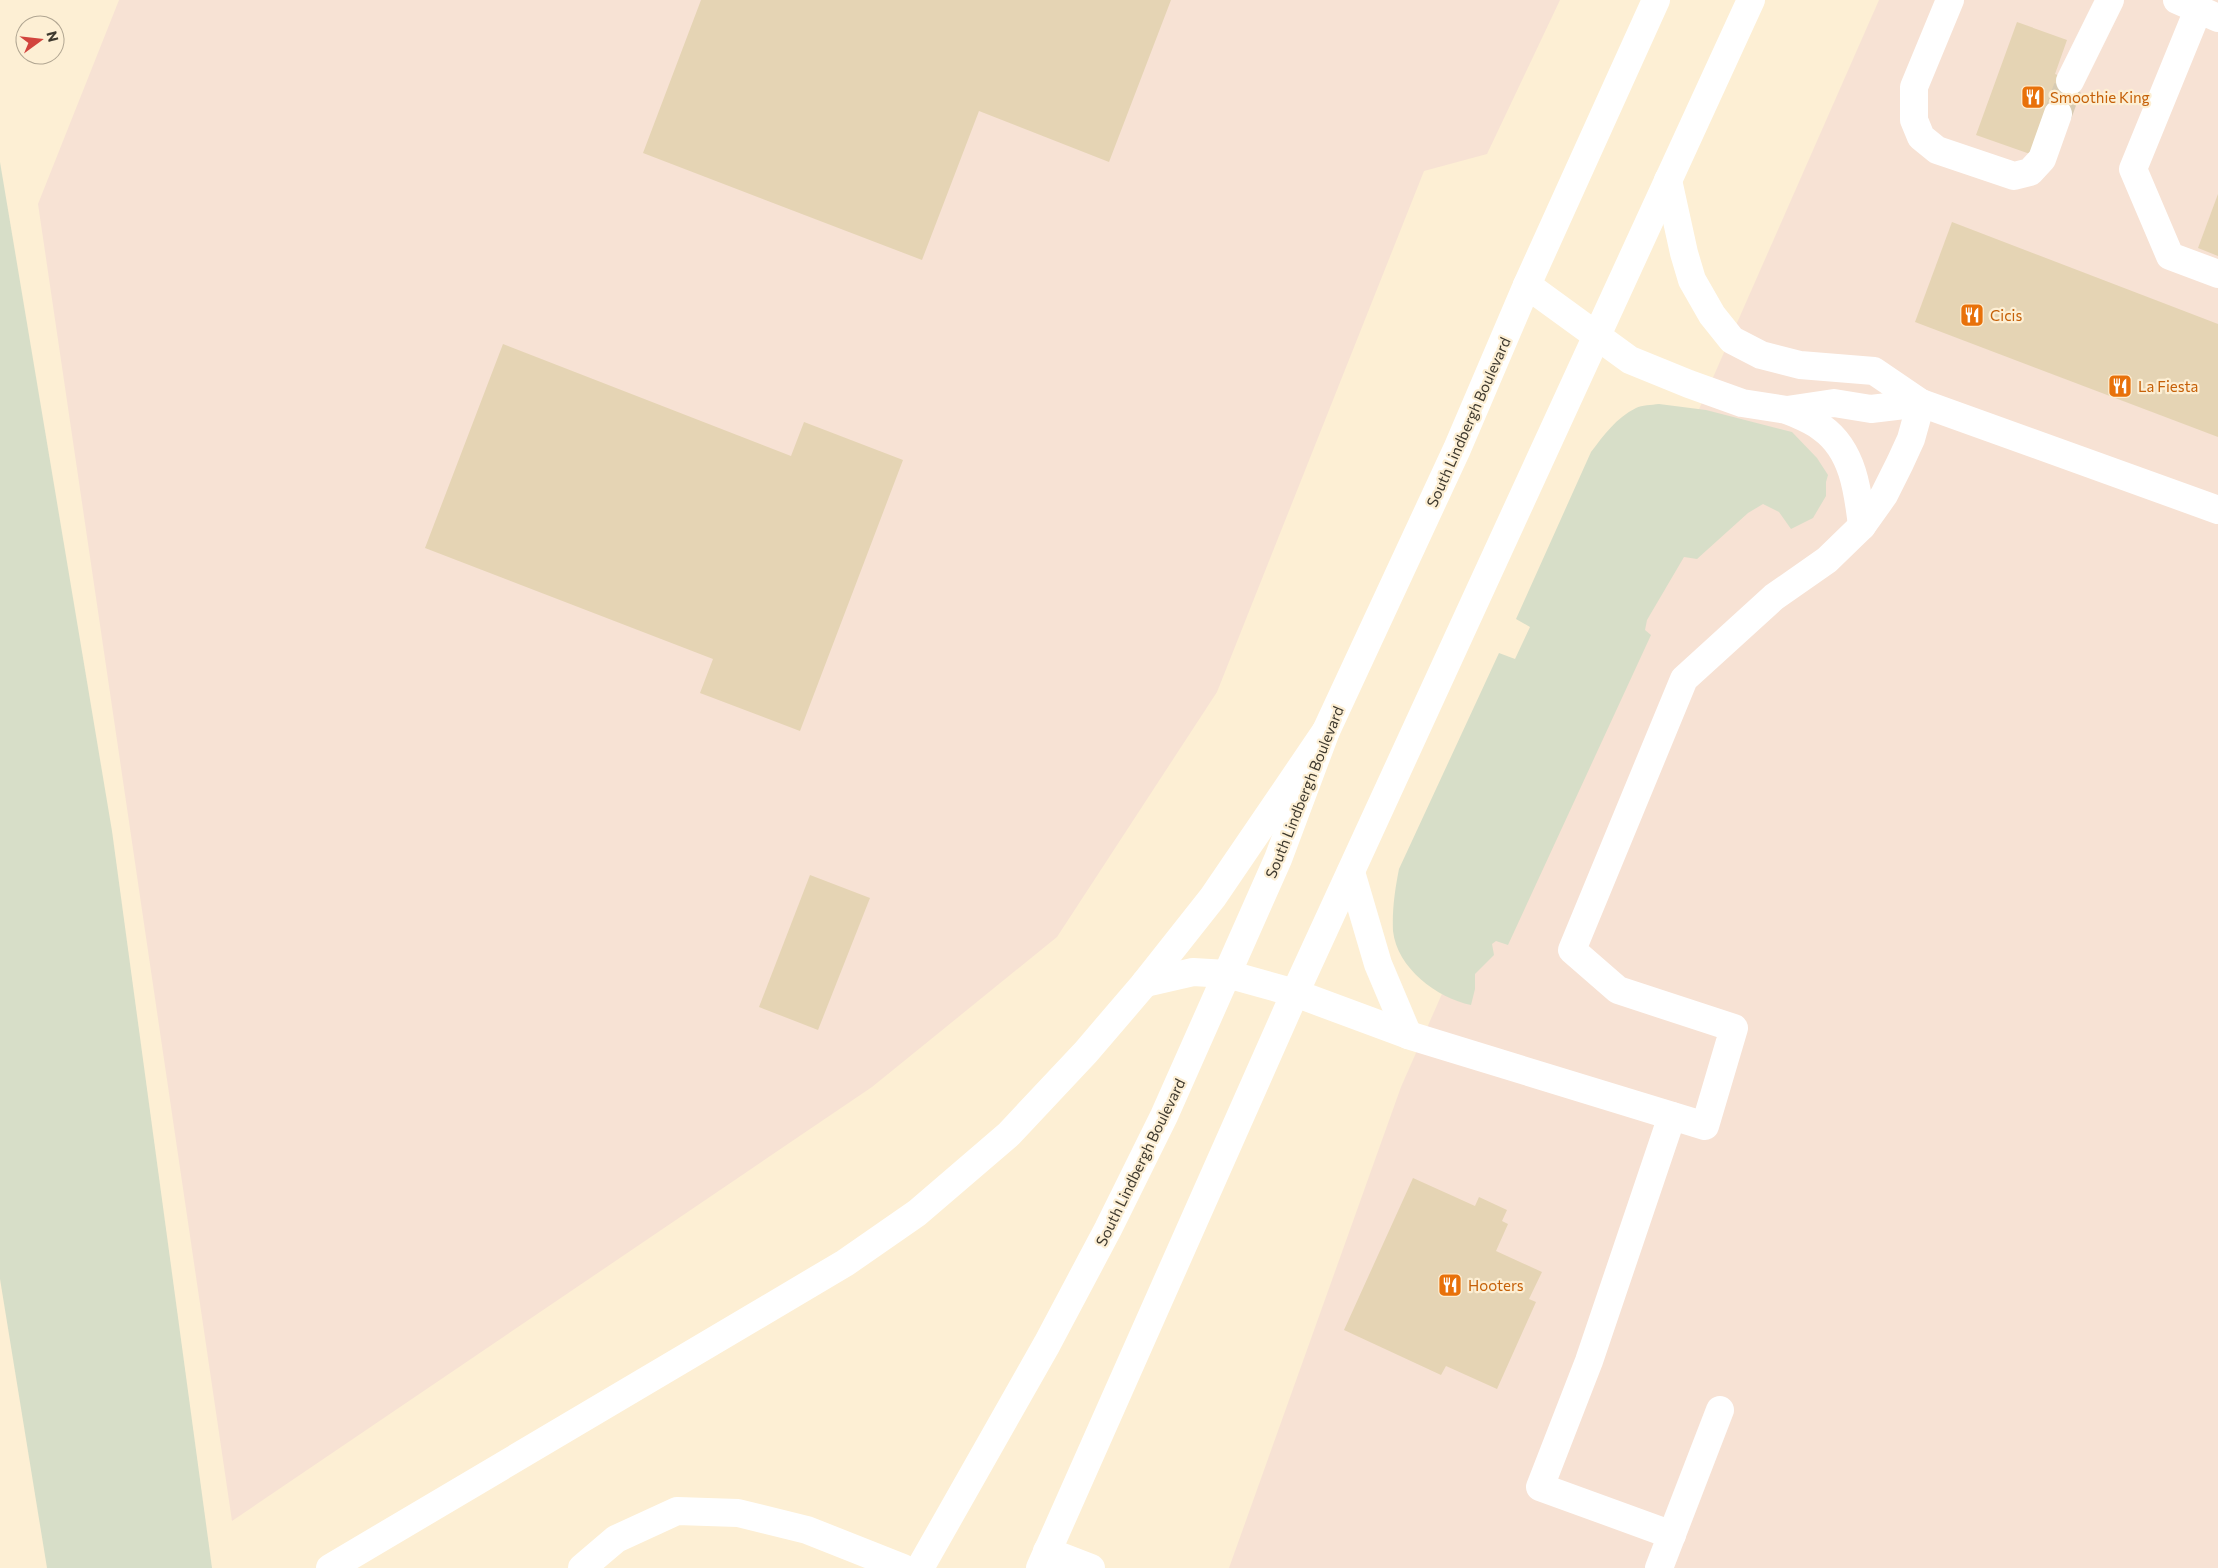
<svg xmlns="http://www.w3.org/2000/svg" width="2218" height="1568" font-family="Commissioner,sans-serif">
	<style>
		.commercial { fill: #f7e2d4 }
		.grass { fill: #d7dec8 }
		.building { fill: #e5d4b4 }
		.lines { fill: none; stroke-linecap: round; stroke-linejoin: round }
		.minor-tunnel { stroke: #d7cbb3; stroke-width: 28; stroke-dasharray: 28 14; stroke-linecap: butt }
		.minor { stroke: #fff; stroke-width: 28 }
		.major { stroke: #fff; stroke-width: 28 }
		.highway { stroke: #fff; stroke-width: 28 }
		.labels { text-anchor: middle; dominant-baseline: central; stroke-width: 4.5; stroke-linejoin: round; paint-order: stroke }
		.food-label { font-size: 15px; fill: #c56008; stroke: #fdefd4; text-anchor: start }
		.street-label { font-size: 15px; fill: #3e392e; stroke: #fdefd4 }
	</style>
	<rect width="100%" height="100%" fill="#fdefd4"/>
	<!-- commercial -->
	<g class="commercial">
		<path d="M 119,0 L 1560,0 L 1487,154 L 1424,171 L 1217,692 L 1057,937 L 872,1087 L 232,1521 L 38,204 Z"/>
		<path d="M 1879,0 L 2218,0 L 2218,1568 L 1229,1568 L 1401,1087 Z"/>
	</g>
	<!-- grass -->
	<g class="grass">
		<path d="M 0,162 L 112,831 L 212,1568 L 47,1568 L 0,1279 Z"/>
		<path d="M 1659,404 L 1706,410 L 1792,432 L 1817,458 L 1828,475 L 1826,482 L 1826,496 L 1813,518 L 1791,529 L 1779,512 L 1763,504 L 1748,513 L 1697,559 L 1684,557 L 1647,620 L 1645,630 L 1651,635 L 1508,945 L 1496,941 L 1492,944 L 1494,955 L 1475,974 L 1475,989 L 1471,1005 C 1437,998 1397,968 1393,931 C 1392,910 1395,889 1399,869 L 1499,653 L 1515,659 L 1530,627 L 1516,619 L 1591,452 C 1604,435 1616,418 1636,408 C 1642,405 1651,405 1659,404 Z"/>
	</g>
	<!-- building -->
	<g class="building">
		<path d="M 701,0 L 1171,0 L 1109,162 L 979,111 L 922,260 L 643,153 Z"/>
		<path d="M 2017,22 L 2067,40 L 2055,74 L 2082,84 L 2070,119 L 2030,154 L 1976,135 Z"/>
		<path d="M 2218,194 L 2218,256 L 2198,248 Z"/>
		<path d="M 1952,222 L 2218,324 L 2218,437 L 1915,322 Z"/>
		<path d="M 503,344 L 791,456 L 804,422 L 903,460 L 800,731 L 700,693 L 713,659 L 425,548 Z"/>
		<path d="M 810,875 L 870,898 L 818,1030 L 759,1007 Z"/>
		<path d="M 1413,1178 L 1475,1206 L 1479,1197 L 1507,1210 L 1502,1221 L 1508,1224 L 1496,1251 L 1542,1272 L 1529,1299 L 1536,1302 L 1497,1389 L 1446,1366 L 1441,1375 L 1344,1330 Z"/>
	</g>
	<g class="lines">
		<!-- minor-tunnel -->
		<path class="minor-tunnel" d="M 2058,114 L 2070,81"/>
		<!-- minor -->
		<g class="minor">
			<path d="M 1950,0 L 1914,87 L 1914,120 L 1921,137 L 1937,150 L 2014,176 L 2030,172 L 2042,159 L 2058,114"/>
			<path d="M 2177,0 L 2218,18"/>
			<path d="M 2198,10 L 2133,169 L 2170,256 L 2218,274"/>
			<path d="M 2070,81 L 2110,0"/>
			<path d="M 1668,180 L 1684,253 L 1692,280 L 1712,315 L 1732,340 L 1761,355 L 1800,365 L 1874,371 L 1921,403 L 2218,510"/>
			<path d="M 1527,285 L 1630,360 L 1689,384 L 1742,403 L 1787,410 L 1834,403 L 1871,409 L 1921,403"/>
			<path d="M 1787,410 C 1798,415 1812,420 1822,428 C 1853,450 1858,491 1862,526"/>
			<path d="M 1351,872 L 1378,964 L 1408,1035"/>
			<path d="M 1295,993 L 1408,1035 L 1705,1126 L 1734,1028 L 1618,990 L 1572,950 L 1684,679 L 1774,597 L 1827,560 L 1862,526 L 1884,495 L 1900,463 L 1911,439 L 1921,403"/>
			<path d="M 1672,1535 L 1540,1487 L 1589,1361 L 1672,1116"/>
			<path d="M 1047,1551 L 1091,1568"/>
			<path d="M 582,1568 L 616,1539 L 677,1511 L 738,1513 L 807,1530 L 903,1568"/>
			<path d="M 1659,1568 L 1720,1410"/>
		</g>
		<!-- major -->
		<g class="major">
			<path d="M 920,1568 L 1047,1344 L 1108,1229 L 1164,1116 L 1278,859 L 1326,731 L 1457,449 L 1527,285 L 1656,0"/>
			<path d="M 1040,1568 L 1295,993 L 1751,0"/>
		</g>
		<!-- highway -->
		<g class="highway">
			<path d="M 1145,983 L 1193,972 L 1227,974 L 1295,993"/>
			<path d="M 330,1568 L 845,1263 L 917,1213 L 1009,1134 L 1086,1052 L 1145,983 L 1213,897 L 1326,731"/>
		</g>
	</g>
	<!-- icons -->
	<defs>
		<g id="restaurant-square" transform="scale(1.25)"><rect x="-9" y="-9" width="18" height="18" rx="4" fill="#e8710a" stroke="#fdefd4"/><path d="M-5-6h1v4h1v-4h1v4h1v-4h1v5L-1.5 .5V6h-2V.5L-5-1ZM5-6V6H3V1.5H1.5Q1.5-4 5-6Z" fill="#fff"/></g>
	</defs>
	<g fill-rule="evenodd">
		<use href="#restaurant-square" x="2033" y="97"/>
		<use href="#restaurant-square" x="1972" y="315"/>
		<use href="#restaurant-square" x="2120" y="386"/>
		<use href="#restaurant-square" x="1450" y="1285"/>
	</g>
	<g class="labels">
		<!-- food labels -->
		<g class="food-label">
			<text x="2050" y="97">Smoothie King</text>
			<text x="1990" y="315">Cicis</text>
			<text x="2138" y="386">La Fiesta</text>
			<text x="1468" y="1285">Hooters</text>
		</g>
		<!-- street labels -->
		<g class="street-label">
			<text transform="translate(1468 422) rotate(-66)">South Lindbergh Boulevard</text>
			<text transform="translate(1304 792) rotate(-68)">South Lindbergh Boulevard</text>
			<text transform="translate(1140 1162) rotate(-64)">South Lindbergh Boulevard</text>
		</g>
	</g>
	<!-- north arrow -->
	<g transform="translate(40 40) rotate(75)"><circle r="24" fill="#fdefd4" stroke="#b1a692"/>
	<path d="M0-4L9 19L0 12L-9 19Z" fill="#d2443d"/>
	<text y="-8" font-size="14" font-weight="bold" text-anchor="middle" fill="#3e392e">N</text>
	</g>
</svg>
